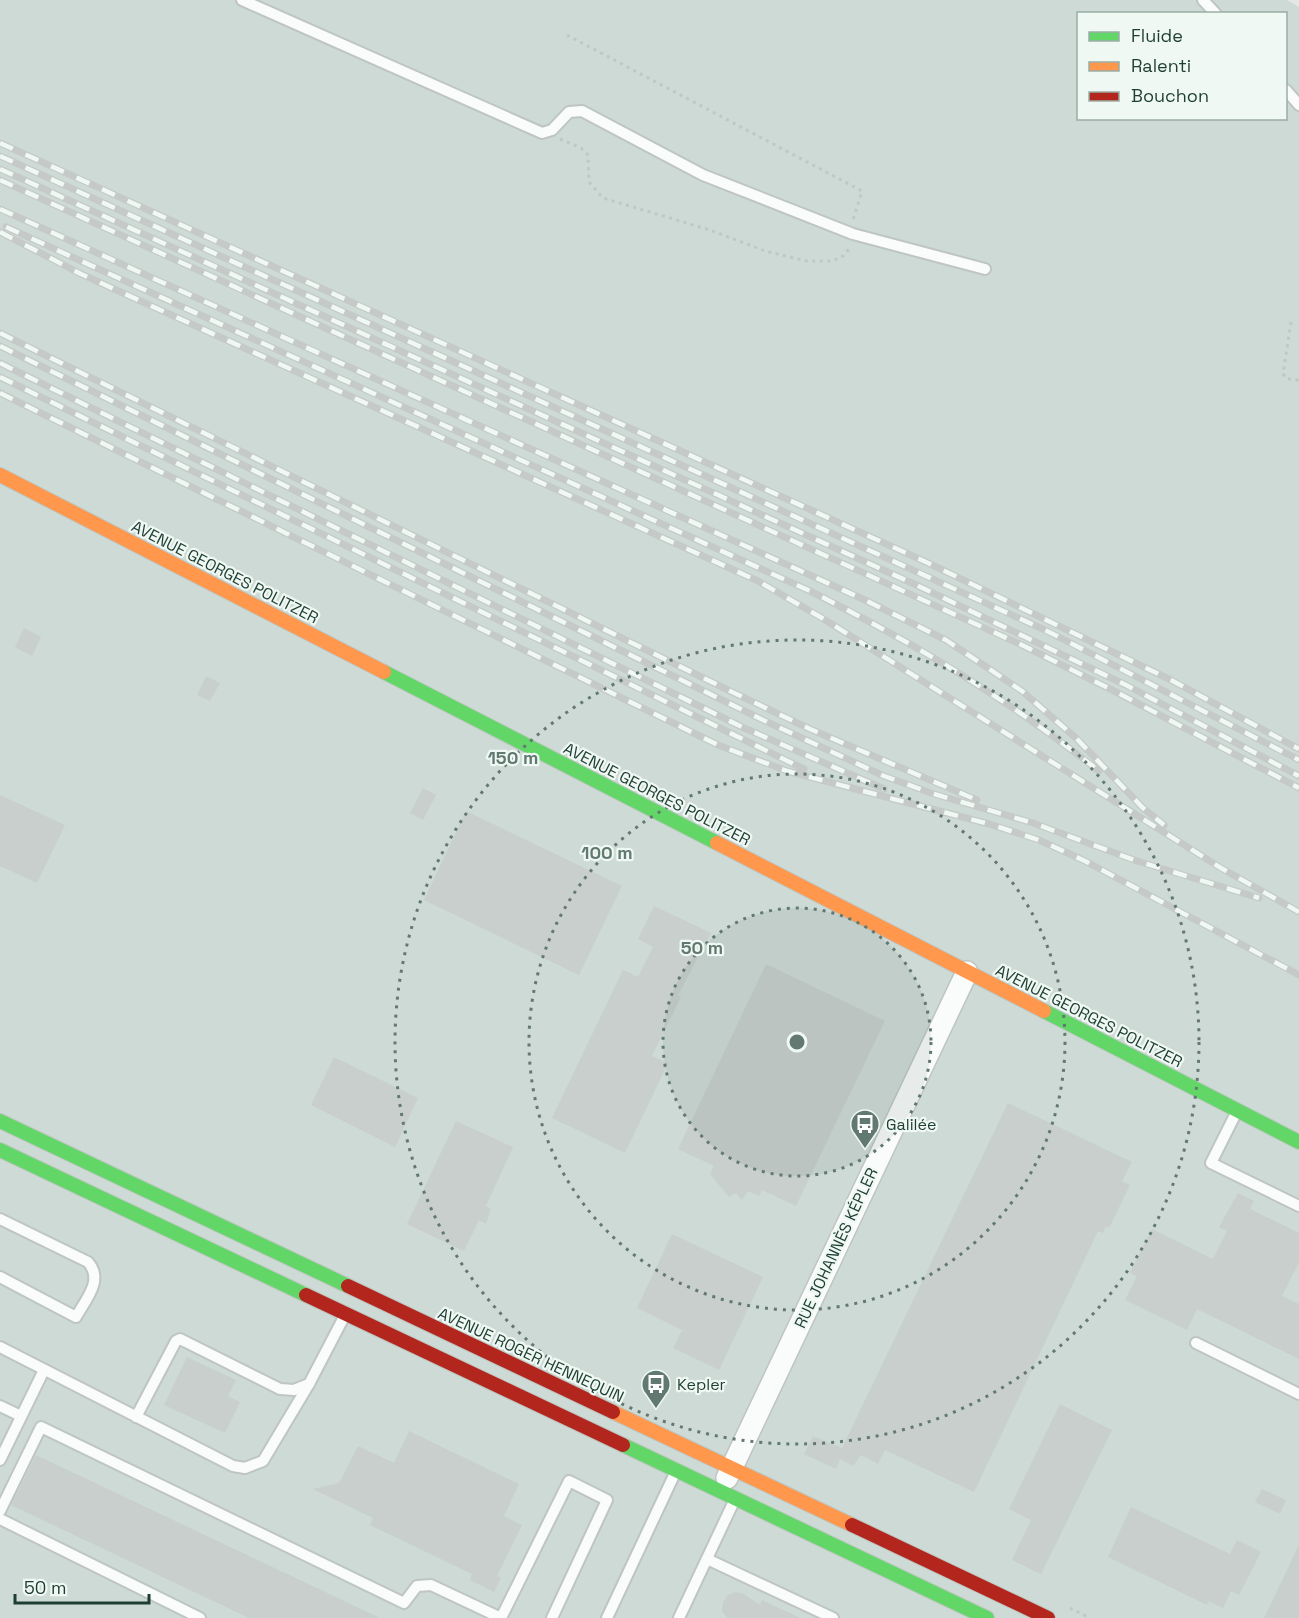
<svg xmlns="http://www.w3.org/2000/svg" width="1299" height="1618" font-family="'Space Grotesk',sans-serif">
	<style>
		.built { fill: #cedad5; fill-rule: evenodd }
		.building { fill: #c8cfcc }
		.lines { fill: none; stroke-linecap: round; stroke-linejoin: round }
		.lane-casing { stroke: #bec5c2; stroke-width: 14 }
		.street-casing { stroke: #bec5c2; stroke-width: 24 }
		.fast-casing { stroke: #bdc6c2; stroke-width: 16 }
		.slow-casing { stroke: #bdc6c2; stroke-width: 16 }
		.jam-casing { stroke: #bdc6c2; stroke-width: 16 }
		.path { stroke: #bec9c5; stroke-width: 3; stroke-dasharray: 3 4.5; stroke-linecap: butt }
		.lane { stroke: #fafcfb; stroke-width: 10 }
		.street { stroke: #fafcfb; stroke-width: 21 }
		.fast { stroke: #63d668; stroke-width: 14 }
		.slow { stroke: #ff974d; stroke-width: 14 }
		.jam { stroke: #b3261e; stroke-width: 14 }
		.rail-casing { stroke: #c5cac8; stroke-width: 7 }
		.rail { stroke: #eff8f3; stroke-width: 4.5; stroke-dasharray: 14; stroke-linecap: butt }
		.ring { fill: none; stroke: #627971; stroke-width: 3; stroke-dasharray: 3 6 }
		.labels { text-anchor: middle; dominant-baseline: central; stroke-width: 4.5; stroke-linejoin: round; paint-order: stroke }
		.street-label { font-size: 16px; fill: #1e3d33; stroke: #eff8f3 }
		.poi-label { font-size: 16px; fill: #1e3d33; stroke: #eff8f3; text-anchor: start }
		.centre { fill: #627971; stroke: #eff8f3; stroke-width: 3 }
		.ring-label { font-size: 18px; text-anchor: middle; font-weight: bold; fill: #627971; stroke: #eff8f3; stroke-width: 4.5; stroke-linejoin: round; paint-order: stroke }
	</style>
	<rect width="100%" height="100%" fill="#e1e8e5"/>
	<!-- built -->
	<path class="built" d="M 0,0 L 1287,0 L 1299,7 L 1299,1618 L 0,1618 ZM 1078,14 L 1286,14 L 1286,118 L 1078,118 Z"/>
	<!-- building -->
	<g class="building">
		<path d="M 24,628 L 41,637 L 32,656 L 15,647 Z"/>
		<path d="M 206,676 L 220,683 L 210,701 L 197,695 Z"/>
		<path d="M 423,788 L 436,795 L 423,820 L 410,813 Z"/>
		<path d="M 0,795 L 65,825 L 37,883 L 0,866 Z"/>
		<path d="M 466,811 L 622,886 L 579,975 L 424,900 Z"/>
		<path d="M 654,906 L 711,933 L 678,995 L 681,997 L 652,1056 L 668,1063 L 625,1153 L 552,1118 L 623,970 L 638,977 L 653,947 L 638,939 Z"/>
		<path d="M 766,964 L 885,1021 L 796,1206 L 762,1190 L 759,1196 L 748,1191 L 742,1200 L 736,1193 L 729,1197 L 710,1174 L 714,1166 L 678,1149 Z"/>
		<path d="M 334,1057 L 418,1098 L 395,1147 L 311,1105 Z"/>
		<path d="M 1008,1103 L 1132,1162 L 1122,1181 L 1130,1185 L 1109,1228 L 1106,1226 L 1103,1233 L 1098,1231 L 974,1492 L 885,1450 L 878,1464 L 861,1455 L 853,1466 L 840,1459 L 836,1469 L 804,1454 L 813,1436 L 842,1448 Z"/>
		<path d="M 456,1121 L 513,1147 L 486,1206 L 491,1209 L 486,1224 L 479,1220 L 464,1251 L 407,1224 Z"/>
		<path d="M 1238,1193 L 1254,1201 L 1250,1209 L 1299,1233 L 1299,1262 L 1282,1296 L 1299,1304 L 1299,1359 L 1197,1309 L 1187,1330 L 1125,1300 L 1137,1276 L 1130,1273 L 1152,1229 L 1213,1259 L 1227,1231 L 1219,1227 Z"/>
		<path d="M 672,1234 L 763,1277 L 719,1370 L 673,1348 L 682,1330 L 637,1308 Z"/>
		<path d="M 187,1357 L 236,1380 L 228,1396 L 240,1402 L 225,1433 L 164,1405 Z"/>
		<path d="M 1060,1404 L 1112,1430 L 1041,1574 L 1012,1560 L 1031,1520 L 1009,1509 Z"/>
		<path d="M 409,1431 L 519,1484 L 504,1516 L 522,1525 L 497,1576 L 501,1578 L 494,1592 L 470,1580 L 472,1574 L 370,1525 L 373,1518 L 313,1489 L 339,1483 L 358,1446 L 394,1463 Z"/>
		<path d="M 36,1455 L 380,1618 L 249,1618 L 11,1505 Z"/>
		<path d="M 1262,1489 L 1286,1500 L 1280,1514 L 1255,1502 Z"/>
		<path d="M 1131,1507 L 1230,1554 L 1237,1540 L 1261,1552 L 1239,1595 L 1231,1591 L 1223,1608 L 1208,1601 L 1207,1605 L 1108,1557 Z"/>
		<path d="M 1299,1545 L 1299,1618 L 1264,1618 Z"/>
		<path d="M 736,1592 L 744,1594 L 760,1605 L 762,1600 L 800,1618 L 727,1618 L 722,1611 L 723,1602 L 728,1595 Z"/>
	</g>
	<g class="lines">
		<!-- lane casing -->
		<g class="lane-casing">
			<g id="lane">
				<path d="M 242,0 L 542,133 L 552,130 L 569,112 L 582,111 L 703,175 L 853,234 L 985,269"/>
				<path d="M 1203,0 L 1216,14"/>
				<path d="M 1286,90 L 1299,105"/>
				<path d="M 1237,1111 L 1211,1163 L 1299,1206"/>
				<path d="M 0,1219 L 88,1262 C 104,1280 86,1299 76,1317 L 0,1277"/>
				<path d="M 1196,1343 L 1299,1394"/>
				<path d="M 0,1347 L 233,1466 L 245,1468 L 263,1461 L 309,1384 L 294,1390 L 280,1389 L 180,1339 L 176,1341 L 136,1417"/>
				<path d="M 309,1384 L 345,1315"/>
				<path d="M 0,1406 L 21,1416"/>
				<path d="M 0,1460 L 44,1370"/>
				<path d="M 0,1511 L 41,1427 L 404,1603 L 417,1586 L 431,1585 L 499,1617"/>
				<path d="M 0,1519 L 200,1618"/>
				<path d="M 707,1559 L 833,1618"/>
				<path d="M 501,1618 L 569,1481 L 607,1500 L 552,1618"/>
				<path d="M 607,1618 L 676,1471"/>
				<path d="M 679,1618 L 735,1499"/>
			</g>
		</g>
		<!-- street casing -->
		<g class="street-casing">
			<path id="street" d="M 727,1478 L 967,972"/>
		</g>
		<!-- fast casing -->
		<g class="fast-casing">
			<g id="fast">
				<path d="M 384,672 L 717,843"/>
				<path d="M 1044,1011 L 1299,1142"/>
				<path d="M 0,1121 L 348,1286"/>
				<path d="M 0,1150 L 306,1295"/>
				<path d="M 623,1445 L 987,1618"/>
			</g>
		</g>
		<!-- slow casing -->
		<g class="slow-casing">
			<g id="slow">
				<path d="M 0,475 L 384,672"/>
				<path d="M 717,843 L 1044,1011"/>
				<path d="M 613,1412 L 852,1525"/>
			</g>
		</g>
		<!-- jam casing -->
		<g class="jam-casing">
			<g id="jam">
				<path d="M 348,1286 L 613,1412"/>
				<path d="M 306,1295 L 623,1445"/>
				<path d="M 852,1525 L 1048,1618"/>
			</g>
		</g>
		<!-- path -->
		<g class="path">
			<path d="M 567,35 L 862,191 L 853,220"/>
			<path d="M 560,139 L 581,148 L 588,155 L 589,182 L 603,198 L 710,230 L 765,251 L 807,261 L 832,261 L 843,256 L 851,247"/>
			<path d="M 1291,322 L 1283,374 L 1287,379 L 1299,380"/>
			<path d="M 1070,1608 L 1090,1618"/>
		</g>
		<!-- lane -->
		<use href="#lane" class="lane"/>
		<!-- street -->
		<use href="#street" class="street"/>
		<!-- fast -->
		<use href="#fast" class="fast"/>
		<!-- slow -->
		<use href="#slow" class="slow"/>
		<!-- jam -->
		<use href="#jam" class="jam"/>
		<!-- rail casing -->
		<g class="rail-casing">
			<g id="rail">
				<path d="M 0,143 L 926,562 L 1171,680 L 1299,749"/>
				<path d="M 0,156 L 1045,630 L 1299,760"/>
				<path d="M 0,169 L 912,583 L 1126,685 L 1299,776"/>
				<path d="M 0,180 L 1024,646 L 1118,693 L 1299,788"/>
				<path d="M 0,209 L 865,600 L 946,640 L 1022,691 L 1076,738 L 1143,808 L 1164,825"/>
				<path d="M 6,227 L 810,591 C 916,644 1006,698 1099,771"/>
				<path d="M 0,232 L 81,274 L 758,581 L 822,618 L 1221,868 L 1299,912"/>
				<path d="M 0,333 L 728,690 L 810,729 L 977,800"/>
				<path d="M 0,346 L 763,720 L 884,776 L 931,793 L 1033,823 L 1137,861 L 1259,898"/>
				<path d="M 0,363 L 742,727 L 884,789"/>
				<path d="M 0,377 L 804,769"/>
				<path d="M 0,393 L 718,745 L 787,771 L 989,824 L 1039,840 L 1085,861 L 1299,975"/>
			</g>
		</g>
		<!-- rail -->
		<use href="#rail" class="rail"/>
	</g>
	<!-- distance rings -->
	<circle cx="797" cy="1042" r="134" fill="#627971" fill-opacity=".12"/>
	<g class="ring">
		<circle cx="797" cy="1042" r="134"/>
		<circle cx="797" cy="1042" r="268"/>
		<circle cx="797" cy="1042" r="402"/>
	</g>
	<!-- icons -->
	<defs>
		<g id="bus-pin" transform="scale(1.5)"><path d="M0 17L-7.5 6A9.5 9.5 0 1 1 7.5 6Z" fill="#627971" stroke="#eff8f3"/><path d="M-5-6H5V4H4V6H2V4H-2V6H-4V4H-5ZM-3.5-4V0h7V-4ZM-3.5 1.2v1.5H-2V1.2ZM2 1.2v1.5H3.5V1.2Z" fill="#fff"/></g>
	</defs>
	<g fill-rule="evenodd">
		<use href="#bus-pin" x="865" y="1124"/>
		<use href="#bus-pin" x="656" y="1384"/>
	</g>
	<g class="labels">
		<!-- street labels -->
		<g class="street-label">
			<text transform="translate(225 572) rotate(27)">AVENUE GEORGES POLITZER</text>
			<text transform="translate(657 794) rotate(27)">AVENUE GEORGES POLITZER</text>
			<text transform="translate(1089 1016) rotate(27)">AVENUE GEORGES POLITZER</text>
			<text transform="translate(836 1248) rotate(-65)">RUE JOHANNÈS KÉPLER</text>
			<text transform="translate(531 1355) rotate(25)">AVENUE ROGER HENNEQUIN</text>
		</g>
		<!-- poi labels -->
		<g class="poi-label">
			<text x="886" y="1124">Galilée</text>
			<text x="677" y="1384">Kepler</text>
		</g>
	</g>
	<circle cx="797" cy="1042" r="9" class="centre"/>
	<g class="ring-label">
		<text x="513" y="764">150 m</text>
		<text x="607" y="859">100 m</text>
		<text x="702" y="954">50 m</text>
	</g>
	<!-- legend -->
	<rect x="1077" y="12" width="210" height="108" fill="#eff8f3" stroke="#9bada6" stroke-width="1.5"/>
	<rect x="1089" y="32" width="30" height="9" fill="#63d668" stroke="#9bada6" stroke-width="1.5"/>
	<text x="1131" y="42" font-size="18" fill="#1e3d33">Fluide</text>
	<rect x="1089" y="62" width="30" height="9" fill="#ff974d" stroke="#9bada6" stroke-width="1.5"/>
	<text x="1131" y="72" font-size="18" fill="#1e3d33">Ralenti</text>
	<rect x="1089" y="92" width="30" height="9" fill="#b3261e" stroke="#9bada6" stroke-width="1.5"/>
	<text x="1131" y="102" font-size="18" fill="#1e3d33">Bouchon</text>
	<!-- scale -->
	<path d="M15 1594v9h134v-9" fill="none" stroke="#1e3d33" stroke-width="3"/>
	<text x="24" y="1594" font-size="18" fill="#1e3d33" stroke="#eff8f3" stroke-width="4.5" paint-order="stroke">50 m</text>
</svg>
